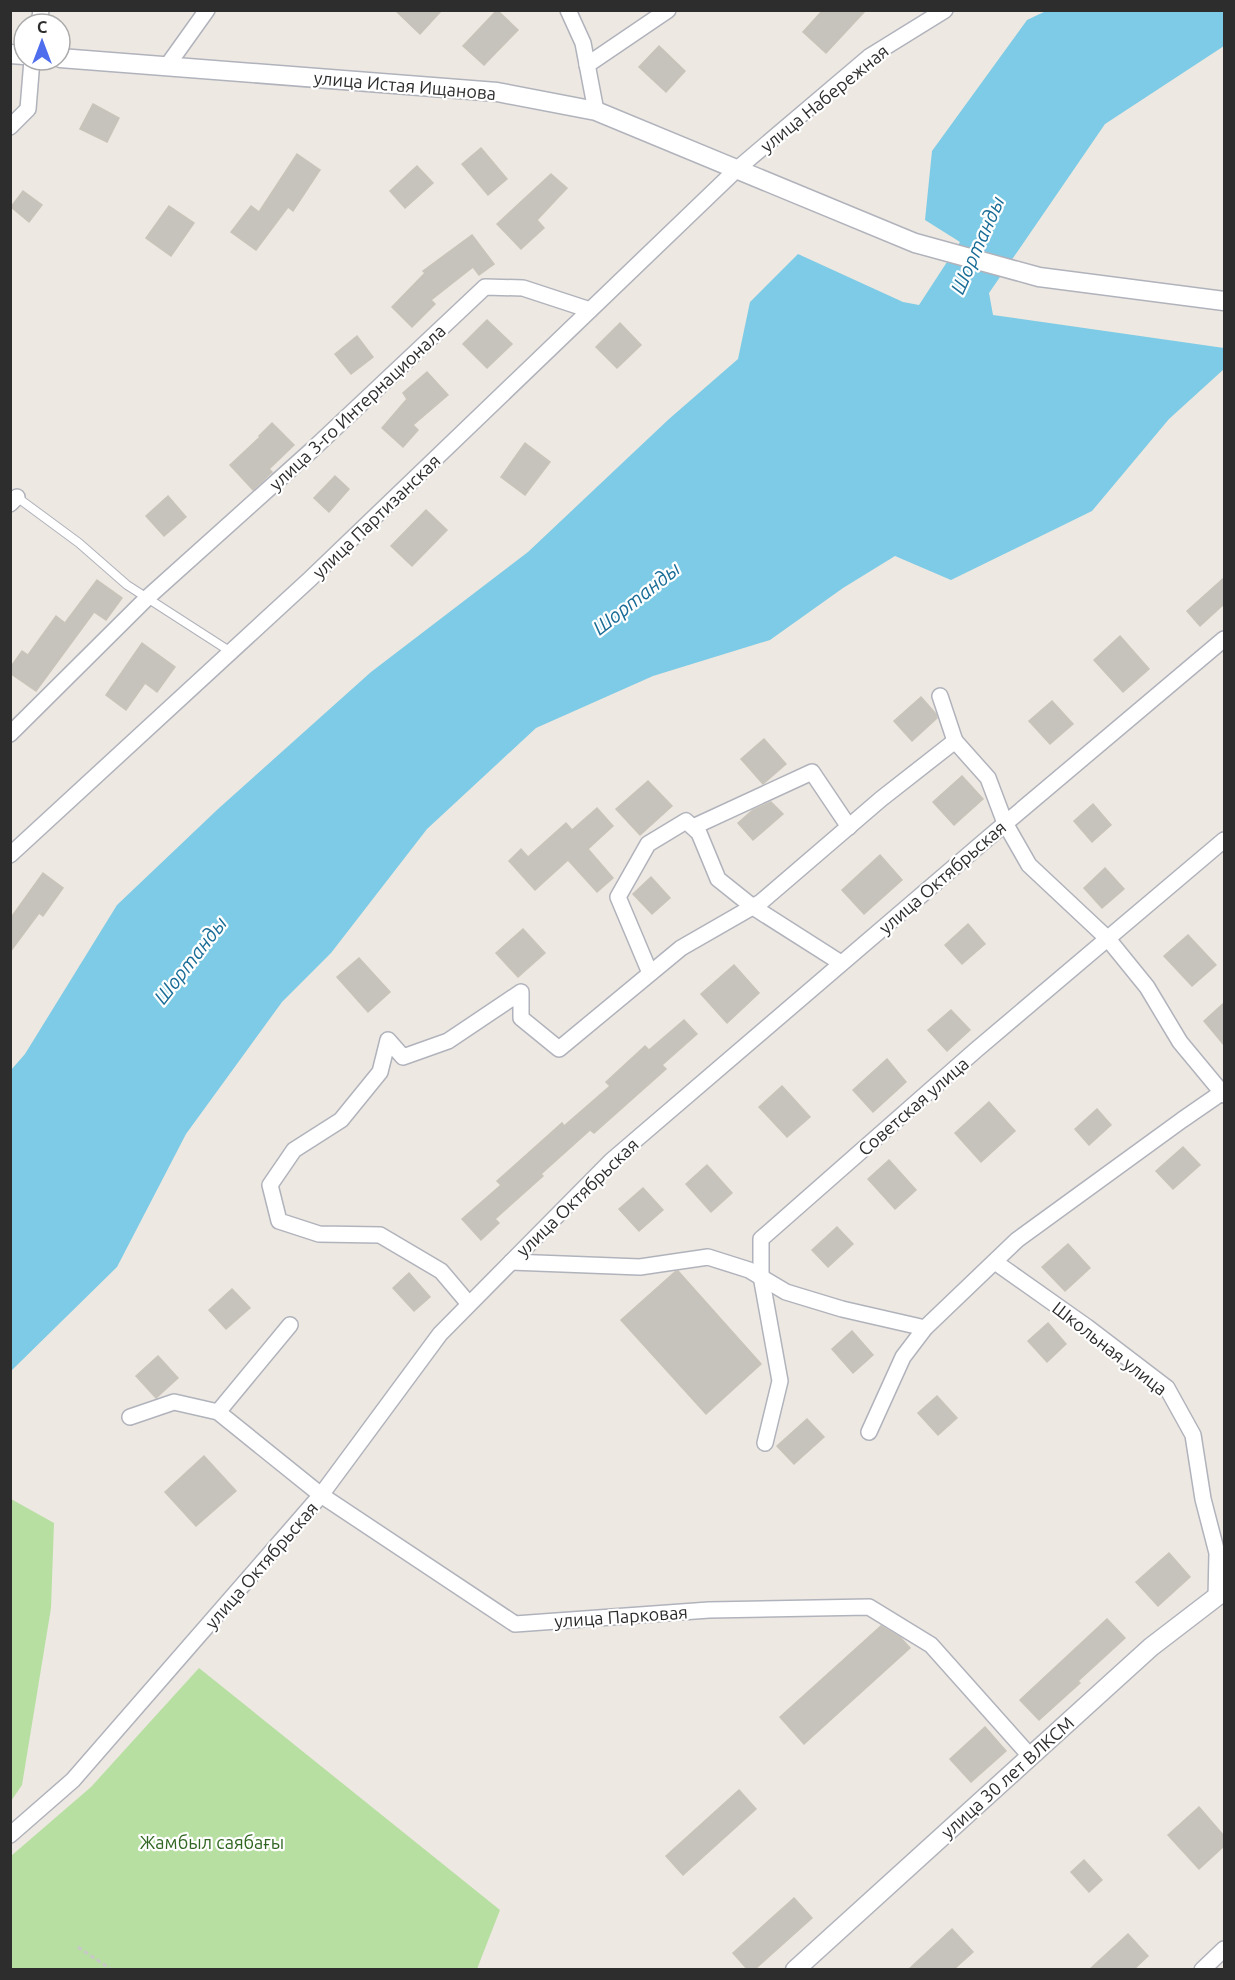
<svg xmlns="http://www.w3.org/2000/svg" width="1235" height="1980" font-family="Ubuntu,sans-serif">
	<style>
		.green { fill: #b7dfa2 }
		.water { fill: #7dcbe6 }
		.building { fill: #c6c2bc; stroke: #c9c4ba; stroke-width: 1.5 }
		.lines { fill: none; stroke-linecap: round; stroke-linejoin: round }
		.service-casing { stroke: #b1b3bc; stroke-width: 10 }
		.minor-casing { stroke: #b1b3bc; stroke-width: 18 }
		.tertiary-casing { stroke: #b1b3bc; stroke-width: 21 }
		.path { stroke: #c8c8c8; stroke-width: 3; stroke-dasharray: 4.5 3; stroke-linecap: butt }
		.service { stroke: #fff; stroke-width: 8 }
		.minor { stroke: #fff; stroke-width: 15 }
		.tertiary { stroke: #fff; stroke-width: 18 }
		.labels { text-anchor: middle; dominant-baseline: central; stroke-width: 4.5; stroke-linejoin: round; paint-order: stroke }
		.street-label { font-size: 18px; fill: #2d2d2d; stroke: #fff }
		.park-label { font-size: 18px; fill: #306621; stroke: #fff }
		.water-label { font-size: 20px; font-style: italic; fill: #186c96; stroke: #fff }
	</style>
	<rect width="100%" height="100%" fill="#ede8e1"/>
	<!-- green -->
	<g class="green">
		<path d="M 11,1499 L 54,1523 L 51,1608 L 22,1785 L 11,1801 Z"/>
		<path d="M 199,1668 L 500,1910 L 477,1969 L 11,1969 L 11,1856 L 91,1787 Z"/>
	</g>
	<!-- water -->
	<path class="water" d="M 1048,10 L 1224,11 L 1224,46 L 1105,124 L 989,293 L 993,315 L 1224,348 L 1224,369 L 1169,419 L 1092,511 L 951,580 L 895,556 L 843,588 L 770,640 L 653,676 L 536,728 L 427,829 L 331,953 L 282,1002 L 186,1134 L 117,1267 L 11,1371 L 11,1070 L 25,1054 L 117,905 L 218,809 L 371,672 L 528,552 L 669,419 L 738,359 L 750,302 L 798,254 L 903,302 L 919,305 L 960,242 L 925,220 L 932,151 L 1027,20 Z"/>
	<!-- building -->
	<g class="building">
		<path d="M 395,10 L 442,10 L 420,34 Z"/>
		<path d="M 497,10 L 518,30 L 484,65 L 463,46 Z"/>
		<path d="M 823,10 L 866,10 L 826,53 L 803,32 Z"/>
		<path d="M 659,46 L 685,71 L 666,92 L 639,67 Z"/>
		<path d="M 93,104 L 119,118 L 107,142 L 80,129 Z"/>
		<path d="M 481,148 L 507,179 L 488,195 L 462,164 Z"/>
		<path d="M 297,154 L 320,170 L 293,211 L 288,207 L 256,250 L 231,232 L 251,206 L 259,212 Z"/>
		<path d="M 417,166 L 433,183 L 405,208 L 390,191 Z"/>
		<path d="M 551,174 L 567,188 L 537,220 L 544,228 L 521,249 L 497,224 Z"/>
		<path d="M 23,191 L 42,205 L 29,222 L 11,207 Z"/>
		<path d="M 169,206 L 194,223 L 171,256 L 146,238 Z"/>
		<path d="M 472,235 L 494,264 L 479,275 L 473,267 L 431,300 L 435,304 L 412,327 L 392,307 L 425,273 L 423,271 Z"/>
		<path d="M 487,320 L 512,344 L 487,368 L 463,344 Z"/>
		<path d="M 620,323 L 641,345 L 617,368 L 596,347 Z"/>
		<path d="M 357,336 L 373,357 L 351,374 L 335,354 Z"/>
		<path d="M 427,372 L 448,395 L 413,425 L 418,430 L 403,447 L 382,428 L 407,399 L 403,393 Z"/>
		<path d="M 272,423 L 294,445 L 269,469 L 272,472 L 253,490 L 230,465 L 260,437 L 259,436 Z"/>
		<path d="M 525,443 L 550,462 L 525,495 L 501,477 Z"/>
		<path d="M 335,476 L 349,489 L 329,512 L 314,498 Z"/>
		<path d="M 168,496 L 186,517 L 164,536 L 146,516 Z"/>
		<path d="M 426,510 L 447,530 L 412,566 L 391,546 Z"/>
		<path d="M 1224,578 L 1224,604 L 1200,626 L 1187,611 Z"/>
		<path d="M 97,580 L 122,598 L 106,620 L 94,612 L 36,691 L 10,673 L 10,668 L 22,651 L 28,655 L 56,616 L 65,623 Z"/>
		<path d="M 1120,636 L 1149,669 L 1123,692 L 1094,660 Z"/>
		<path d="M 142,643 L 175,667 L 157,692 L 145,683 L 126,710 L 106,695 Z"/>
		<path d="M 921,697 L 936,714 L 937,718 L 912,741 L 894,721 Z"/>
		<path d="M 1052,701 L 1073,724 L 1050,744 L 1029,721 Z"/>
		<path d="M 764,739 L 786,764 L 763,784 L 741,759 Z"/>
		<path d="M 962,776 L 983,799 L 954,825 L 933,802 Z"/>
		<path d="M 648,781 L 672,806 L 640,835 L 616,809 Z"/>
		<path d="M 771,802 L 783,814 L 753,840 L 738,823 L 753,810 Z"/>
		<path d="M 1093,804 L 1111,825 L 1092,842 L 1074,821 Z"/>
		<path d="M 597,808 L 613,826 L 588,849 L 613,878 L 597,892 L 568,860 L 535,890 L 509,861 L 521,849 L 528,857 L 566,823 L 572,830 Z"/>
		<path d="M 880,855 L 902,880 L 864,914 L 842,890 Z"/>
		<path d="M 1105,868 L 1124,889 L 1102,908 L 1084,888 Z"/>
		<path d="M 43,873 L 63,888 L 43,916 L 39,913 L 10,952 L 10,919 Z"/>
		<path d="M 651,877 L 670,898 L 652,914 L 633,894 Z"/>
		<path d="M 968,924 L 985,944 L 962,964 L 945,945 Z"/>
		<path d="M 523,929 L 545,953 L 518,977 L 496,953 Z"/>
		<path d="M 1188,935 L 1216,965 L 1192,986 L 1164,956 Z"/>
		<path d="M 359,958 L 390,992 L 368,1012 L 337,977 Z"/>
		<path d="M 734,965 L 759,993 L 727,1023 L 701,994 Z"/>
		<path d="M 1224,1003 L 1224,1045 L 1204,1021 Z"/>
		<path d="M 951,1010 L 970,1030 L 947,1051 L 928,1030 Z"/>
		<path d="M 684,1020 L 697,1034 L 662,1065 L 666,1069 L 594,1133 L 590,1130 L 541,1174 L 543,1176 L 495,1219 L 499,1223 L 481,1240 L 462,1219 L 501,1185 L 497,1181 L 562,1123 L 564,1126 L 610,1086 L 606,1082 L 645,1046 L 649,1050 Z"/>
		<path d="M 887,1059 L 906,1082 L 873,1112 L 853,1090 Z"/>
		<path d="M 782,1086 L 810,1117 L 787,1137 L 759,1107 Z"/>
		<path d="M 989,1102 L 1015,1131 L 981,1162 L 955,1133 Z"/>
		<path d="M 1097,1109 L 1111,1125 L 1089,1145 L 1075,1129 Z"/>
		<path d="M 1183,1147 L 1200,1165 L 1173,1189 L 1156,1171 Z"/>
		<path d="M 889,1160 L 916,1190 L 895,1209 L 868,1179 Z"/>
		<path d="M 707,1165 L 732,1193 L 711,1212 L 686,1184 Z"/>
		<path d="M 643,1188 L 663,1210 L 639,1231 L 619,1209 Z"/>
		<path d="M 837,1227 L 853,1244 L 828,1267 L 812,1250 Z"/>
		<path d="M 1068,1244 L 1090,1268 L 1065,1291 L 1042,1267 Z"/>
		<path d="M 678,1271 L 761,1364 L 706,1414 L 621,1320 L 675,1272 Z"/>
		<path d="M 409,1273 L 430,1297 L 414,1311 L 393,1288 Z"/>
		<path d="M 232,1289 L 250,1308 L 226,1329 L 209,1310 Z"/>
		<path d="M 1048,1323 L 1066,1344 L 1047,1362 L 1028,1341 Z"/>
		<path d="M 852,1331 L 873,1355 L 853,1373 L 832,1349 Z"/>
		<path d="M 158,1356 L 178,1378 L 156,1398 L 136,1376 Z"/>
		<path d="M 937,1396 L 957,1418 L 938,1435 L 918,1413 Z"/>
		<path d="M 807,1419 L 824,1437 L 794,1464 L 777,1446 Z"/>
		<path d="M 204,1456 L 236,1491 L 196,1526 L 165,1492 Z"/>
		<path d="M 1169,1553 L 1190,1577 L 1158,1606 L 1136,1582 Z"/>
		<path d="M 1107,1619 L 1125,1638 L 1078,1681 L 1080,1683 L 1039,1720 L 1020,1700 Z"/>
		<path d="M 881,1626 L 901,1638 L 910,1648 L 804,1744 L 780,1717 Z"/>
		<path d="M 985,1727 L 1006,1751 L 971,1782 L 950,1759 Z"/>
		<path d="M 739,1790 L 756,1809 L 683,1875 L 666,1856 Z"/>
		<path d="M 1199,1807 L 1224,1836 L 1224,1846 L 1199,1869 L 1168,1835 Z"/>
		<path d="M 1084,1860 L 1102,1880 L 1089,1892 L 1071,1872 Z"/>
		<path d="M 794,1898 L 812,1918 L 754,1970 L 748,1970 L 733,1953 Z"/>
		<path d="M 952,1929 L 973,1952 L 953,1970 L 908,1970 Z"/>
		<path d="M 1128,1934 L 1148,1956 L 1133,1970 L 1089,1970 Z"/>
	</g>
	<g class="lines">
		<!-- service casing -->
		<g class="service-casing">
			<path id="service" d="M 14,495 L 79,543 L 127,585 L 231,652"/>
		</g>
		<!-- minor casing -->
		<g class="minor-casing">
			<g id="minor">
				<path d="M 568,10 L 583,43 L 596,111"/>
				<path d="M 39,24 L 41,10"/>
				<path d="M 587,65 L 668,10"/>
				<path d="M 167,66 L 207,10"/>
				<path d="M 10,127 L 28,109 L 32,60"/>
				<path d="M 10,504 L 17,497"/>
				<path d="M 940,696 L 955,741 L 988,778 L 1005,823 L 1029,865 L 1108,939 L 1147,987 L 1180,1042 L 1224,1095"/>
				<path d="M 10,734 L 147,598 L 313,449 L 485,287 L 523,288 L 590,310"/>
				<path d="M 693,827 L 812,772 L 849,827"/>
				<path d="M 10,855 L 310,579 L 736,170 L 869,57 L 945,10"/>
				<path d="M 650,973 L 618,897 L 648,844 L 686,821 L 699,833 L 718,879 L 753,907 L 841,963"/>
				<path d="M 511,1262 L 640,1267 L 708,1257 L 749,1270 L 786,1292 L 842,1309 L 925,1328"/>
				<path d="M 995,1262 L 1087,1327 L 1167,1388 L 1193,1435 L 1203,1499 L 1217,1553 L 1216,1598"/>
				<path d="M 469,1304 L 441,1271 L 380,1235 L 319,1234 L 279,1221 L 270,1185 L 294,1150 L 341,1120 L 380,1072 L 388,1040 L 403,1057 L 448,1041 L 521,992 L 521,1018 L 559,1049 L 681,948 L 761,902 L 881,799 L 955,741"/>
				<path d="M 218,1412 L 290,1325"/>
				<path d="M 130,1417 L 174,1402 L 218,1412 L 321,1495 L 515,1624 L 709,1610 L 869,1607 L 931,1645 L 1030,1756"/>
				<path d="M 869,1432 L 903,1357 L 925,1328 L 1017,1240 L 1182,1120 L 1224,1091"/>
				<path d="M 765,1443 L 780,1381 L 761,1276 L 761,1239 L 976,1050 L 1224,840"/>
				<path d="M 10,1835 L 73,1780 L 321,1495 L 440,1334 L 611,1161 L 988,838 L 1224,639"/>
				<path d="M 1202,1970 L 1224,1949"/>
			</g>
		</g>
		<!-- tertiary casing -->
		<g class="tertiary-casing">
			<g id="tertiary">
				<path d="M 10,54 L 24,55"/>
				<path d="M 60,58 L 497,92 L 596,111 L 915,243 L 1039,277 L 1224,301"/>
				<path d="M 795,1970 L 1151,1647 L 1224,1591"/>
			</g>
		</g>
		<!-- path -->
		<path class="path" d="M 78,1947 L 112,1970"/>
		<!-- service -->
		<use href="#service" class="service"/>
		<!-- minor -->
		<use href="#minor" class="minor"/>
		<!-- tertiary -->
		<use href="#tertiary" class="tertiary"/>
	</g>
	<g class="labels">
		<!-- street labels -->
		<g class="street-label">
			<text transform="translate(405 85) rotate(5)">улица Истая Ищанова</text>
			<text transform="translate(824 98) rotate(-39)">улица Набережная</text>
			<text transform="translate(357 407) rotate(-43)">улица 3-го Интернационала</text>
			<text transform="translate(376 516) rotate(-44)">улица Партизанская</text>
			<text transform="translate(942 877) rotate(-41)">улица Октябрьская</text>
			<text transform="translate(913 1106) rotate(-41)">Советская улица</text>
			<text transform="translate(577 1197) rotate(-44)">улица Октябрьская</text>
			<text transform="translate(1110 1348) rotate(38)">Школьная улица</text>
			<text transform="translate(261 1565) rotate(-49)">улица Октябрьская</text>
			<text transform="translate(621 1616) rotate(-4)">улица Парковая</text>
			<text transform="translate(1007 1777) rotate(-42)">улица 30 лет ВЛКСМ</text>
		</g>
		<!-- park labels -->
		<g class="park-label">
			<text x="212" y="1842">Жамбыл саябағы</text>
		</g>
		<!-- water labels -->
		<g class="water-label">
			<text transform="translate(977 245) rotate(-66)">Шортанды</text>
			<text transform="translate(636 598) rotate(-38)">Шортанды</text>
			<text transform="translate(190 960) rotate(-52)">Шортанды</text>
		</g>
	</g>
	<!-- border -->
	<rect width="1235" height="1980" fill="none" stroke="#2d2d2d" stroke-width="24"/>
	<!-- north arrow -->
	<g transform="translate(42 42)"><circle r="28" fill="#ffffff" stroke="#ababab" stroke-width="1.5"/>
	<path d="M0-4.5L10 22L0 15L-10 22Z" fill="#4f6eed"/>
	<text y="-9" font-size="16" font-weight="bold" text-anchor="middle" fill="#2d2d2d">С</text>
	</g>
</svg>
